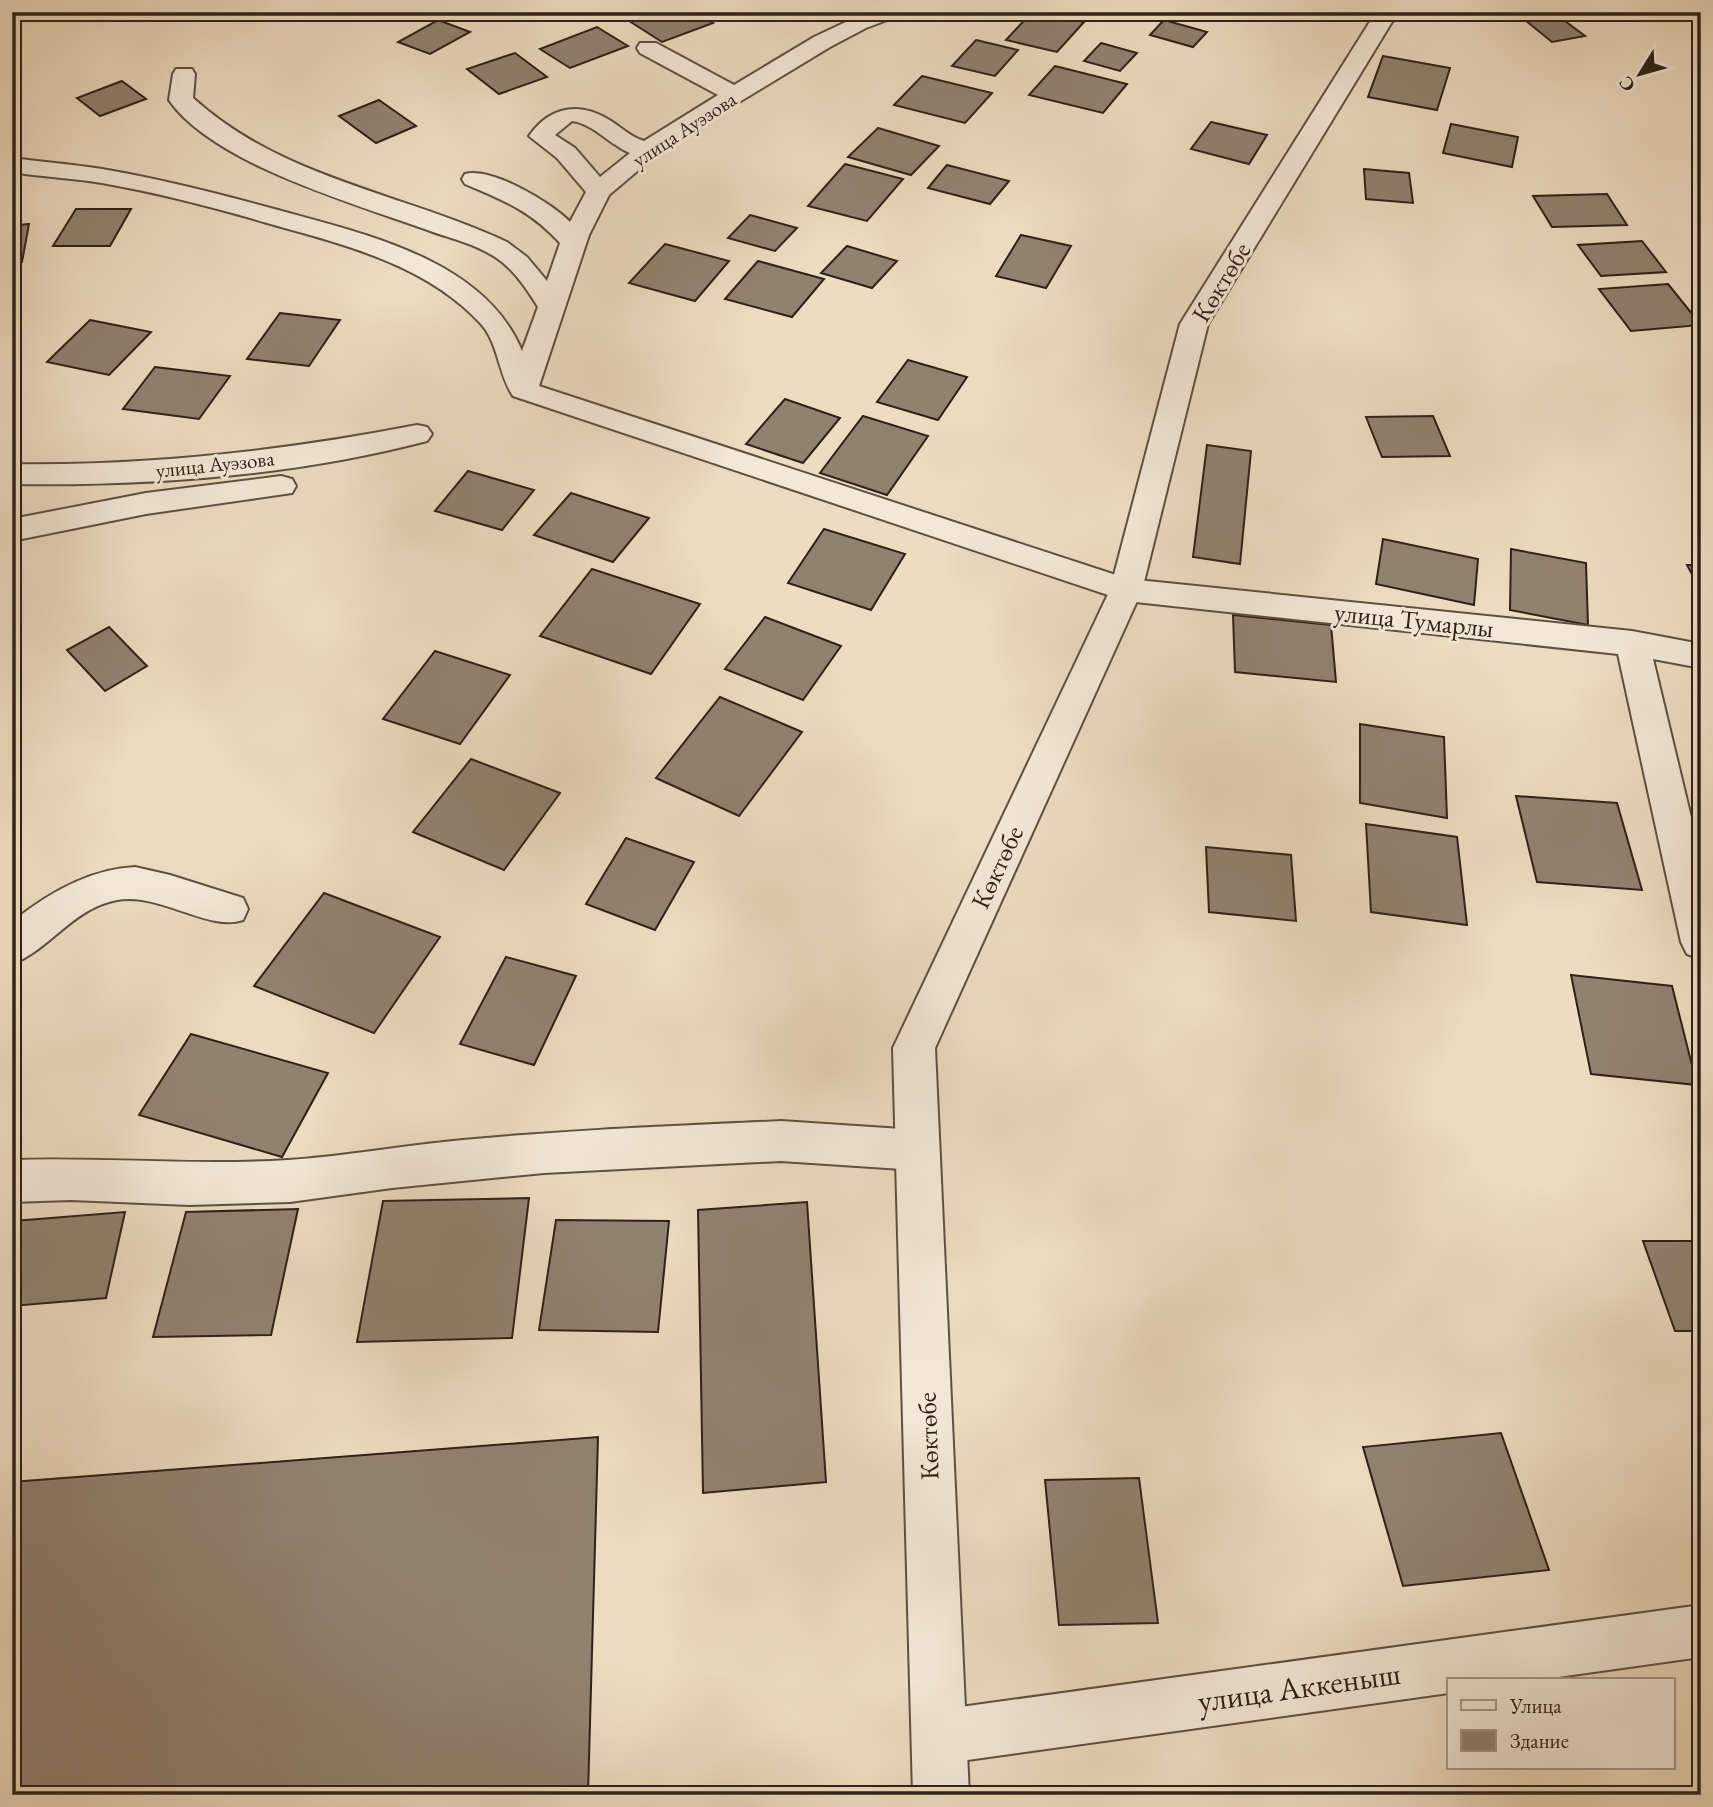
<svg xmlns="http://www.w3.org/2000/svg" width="1713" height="1807" font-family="'EB Garamond',serif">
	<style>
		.building { fill: #918270; stroke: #2e2118; stroke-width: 2 }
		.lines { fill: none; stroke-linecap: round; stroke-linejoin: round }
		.minor-casing { stroke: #5e5042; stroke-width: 4 }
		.tertiary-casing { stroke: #5e5042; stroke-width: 4 }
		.minor { fill: #f3e8d7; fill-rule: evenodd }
		.tertiary { fill: #f3e8d7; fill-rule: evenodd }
		.labels { text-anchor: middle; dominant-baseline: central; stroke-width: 6; stroke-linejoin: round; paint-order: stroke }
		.far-street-label { font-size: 21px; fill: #2e2118; stroke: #f3e8d7 }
		.street-label { font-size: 26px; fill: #2e2118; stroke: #f3e8d7 }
		.near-street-label { font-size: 32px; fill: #2e2118; stroke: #f3e8d7 }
	</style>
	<rect width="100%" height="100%" fill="#eddcc1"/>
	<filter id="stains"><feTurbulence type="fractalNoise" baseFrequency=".00286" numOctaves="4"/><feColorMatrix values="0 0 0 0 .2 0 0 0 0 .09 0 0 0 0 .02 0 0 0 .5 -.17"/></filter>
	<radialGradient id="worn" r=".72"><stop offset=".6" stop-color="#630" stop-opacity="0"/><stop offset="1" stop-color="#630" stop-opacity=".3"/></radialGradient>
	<!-- building -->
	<g class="building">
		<path d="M 637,12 L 696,12 L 713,23 L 662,42 L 623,17 Z"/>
		<path d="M 1032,12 L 1043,12 L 1084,22 L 1057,52 L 1006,40 Z"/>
		<path d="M 1557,15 L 1585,36 L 1552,42 L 1525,20 Z"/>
		<path d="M 438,20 L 470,32 L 430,54 L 398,42 Z"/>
		<path d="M 1164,20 L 1207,32 L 1193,47 L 1150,35 Z"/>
		<path d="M 597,27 L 628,46 L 570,68 L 540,49 Z"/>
		<path d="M 976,40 L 1018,50 L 995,76 L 952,66 Z"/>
		<path d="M 1101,43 L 1137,53 L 1120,71 L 1084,61 Z"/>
		<path d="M 515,53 L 547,77 L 499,94 L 467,69 Z"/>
		<path d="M 1383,56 L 1450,68 L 1437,110 L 1368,97 Z"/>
		<path d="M 1055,66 L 1127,84 L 1103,113 L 1029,95 Z"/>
		<path d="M 922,76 L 992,93 L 965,123 L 894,105 Z"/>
		<path d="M 122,81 L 146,99 L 100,116 L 77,98 Z"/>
		<path d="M 379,100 L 416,126 L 376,143 L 339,116 Z"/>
		<path d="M 1211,122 L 1267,135 L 1249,164 L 1191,149 Z"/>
		<path d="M 1451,124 L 1518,137 L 1512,167 L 1443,153 Z"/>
		<path d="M 878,128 L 939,146 L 911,175 L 848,157 Z"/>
		<path d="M 845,164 L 903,179 L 867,221 L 808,206 Z"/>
		<path d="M 947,165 L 1009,181 L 990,204 L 928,188 Z"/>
		<path d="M 1364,169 L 1409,173 L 1413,203 L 1366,199 Z"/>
		<path d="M 1607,194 L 1627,225 L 1552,227 L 1533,196 Z"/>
		<path d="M 76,209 L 131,209 L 110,246 L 53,246 Z"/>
		<path d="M 750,215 L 797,228 L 775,251 L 728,238 Z"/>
		<path d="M 29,224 L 22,262 L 12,263 L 12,226 Z"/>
		<path d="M 1021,235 L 1071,246 L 1046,288 L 996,276 Z"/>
		<path d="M 1642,241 L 1666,272 L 1601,276 L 1578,245 Z"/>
		<path d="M 665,244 L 729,261 L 695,301 L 629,283 Z"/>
		<path d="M 847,246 L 897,261 L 872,288 L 821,273 Z"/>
		<path d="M 758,261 L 824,279 L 792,317 L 725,299 Z"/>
		<path d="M 1668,284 L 1701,325 L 1631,331 L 1599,289 Z"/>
		<path d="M 280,313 L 340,320 L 309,366 L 247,359 Z"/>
		<path d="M 90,320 L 151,332 L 109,375 L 47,362 Z"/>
		<path d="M 908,360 L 967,377 L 938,420 L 877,402 Z"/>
		<path d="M 155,367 L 230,376 L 199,419 L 123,409 Z"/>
		<path d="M 785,399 L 840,418 L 803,463 L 746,444 Z"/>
		<path d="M 863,416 L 928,436 L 887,495 L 820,473 Z"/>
		<path d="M 1433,416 L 1450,456 L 1382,457 L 1366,417 Z"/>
		<path d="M 1207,445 L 1251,451 L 1240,564 L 1193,557 Z"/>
		<path d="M 468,471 L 534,490 L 502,530 L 435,511 Z"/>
		<path d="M 571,493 L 649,518 L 613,562 L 534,535 Z"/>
		<path d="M 824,529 L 905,554 L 871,610 L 788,583 Z"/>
		<path d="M 1383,539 L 1478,559 L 1474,605 L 1376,584 Z"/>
		<path d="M 1511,549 L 1586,563 L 1588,625 L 1510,610 Z"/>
		<path d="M 1687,565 L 1701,565 L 1701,591 Z"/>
		<path d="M 592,569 L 700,604 L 651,674 L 540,636 Z"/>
		<path d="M 1233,615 L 1331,625 L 1336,682 L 1235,672 Z"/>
		<path d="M 765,617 L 841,646 L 803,700 L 725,669 Z"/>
		<path d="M 109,627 L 147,666 L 105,691 L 67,650 Z"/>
		<path d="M 435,651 L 510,675 L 460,744 L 383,719 Z"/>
		<path d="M 720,697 L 802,732 L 739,816 L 656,778 Z"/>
		<path d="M 1360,724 L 1444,737 L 1447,818 L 1360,803 Z"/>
		<path d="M 471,759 L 560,793 L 504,870 L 413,832 Z"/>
		<path d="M 1516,796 L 1617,803 L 1642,890 L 1537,882 Z"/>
		<path d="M 1366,824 L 1457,837 L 1467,925 L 1371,912 Z"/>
		<path d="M 626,838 L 694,862 L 655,930 L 586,904 Z"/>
		<path d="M 1206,847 L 1291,855 L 1296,921 L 1209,912 Z"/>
		<path d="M 324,893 L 440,937 L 374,1033 L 254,986 Z"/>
		<path d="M 506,957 L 576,976 L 534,1065 L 460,1044 Z"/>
		<path d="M 1571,975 L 1672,986 L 1697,1085 L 1591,1074 Z"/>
		<path d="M 191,1034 L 328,1073 L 282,1157 L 139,1115 Z"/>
		<path d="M 529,1198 L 512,1338 L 357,1342 L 383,1201 Z"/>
		<path d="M 807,1202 L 826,1482 L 703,1493 L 698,1210 Z"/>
		<path d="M 298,1209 L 271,1335 L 153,1337 L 186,1212 Z"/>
		<path d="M 125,1212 L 106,1298 L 12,1306 L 14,1221 Z"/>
		<path d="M 556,1220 L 669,1221 L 658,1332 L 539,1330 Z"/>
		<path d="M 1643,1241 L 1701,1241 L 1701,1331 L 1675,1331 Z"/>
		<path d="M 1501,1433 L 1549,1570 L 1403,1586 L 1363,1447 Z"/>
		<path d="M 598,1437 L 588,1795 L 12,1795 L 12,1482 Z"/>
		<path d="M 1139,1478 L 1158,1623 L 1059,1625 L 1045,1480 Z"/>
		<path d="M 1439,1789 L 1566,1789 L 1568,1795 L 1440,1795 Z"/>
	</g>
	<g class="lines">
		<!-- minor casing -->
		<g class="minor-casing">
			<g id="minor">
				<path d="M 867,12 L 898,12 L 895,17 L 866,28 L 830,47 L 668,145 L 609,195 L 589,235 L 539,386 L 1128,579 L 1632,631 L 1701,644 L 1701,668 L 1653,659 L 1701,859 L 1701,959 L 1687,954 L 1681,942 L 1618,654 L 1126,601 L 513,396 C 498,374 499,344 481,324 C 426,264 342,244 267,223 C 213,207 158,193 102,183 C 72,178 42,177 12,172 L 12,158 C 42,162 72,164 102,169 C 161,179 220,194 278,210 C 364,234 484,259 522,351 L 538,307 C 528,291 517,274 502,262 C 482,246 456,240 433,232 C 360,205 214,165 169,100 L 173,74 L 176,69 L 192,69 L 195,74 L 193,98 C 284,180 400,192 507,242 L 527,257 L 547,281 L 560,243 C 531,211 505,201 465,184 L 462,179 L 465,174 C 492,167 552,203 570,222 L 586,192 L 557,158 L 529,136 C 550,106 580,101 611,121 C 622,128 631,137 644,141 L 718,95 L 640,53 L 637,48 L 640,43 L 656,43 L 734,85 L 814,37 ZM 572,121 C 594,124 610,145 630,153 L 600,177 L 575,148 L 555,135 Z"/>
				<path d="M 417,425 L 427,427 L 432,434 L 427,441 C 294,476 150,486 12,484 L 12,464 C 149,466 283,451 417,425 Z"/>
				<path d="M 281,476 L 292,479 L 296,486 L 292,493 L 146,514 L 12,541 L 12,519 L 146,493 Z"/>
				<path d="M 135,867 L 170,875 L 243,898 L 248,909 L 243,920 C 209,932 159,892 117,900 C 73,908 48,951 12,964 L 12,922 C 47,894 89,869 135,867 Z"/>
				<path d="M 781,1121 L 917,1130 L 932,1136 L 939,1150 L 932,1164 L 917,1170 L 781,1161 L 544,1173 L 392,1188 L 290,1202 L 189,1205 L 71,1200 L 12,1202 L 12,1160 C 104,1157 196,1166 288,1160 C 347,1156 405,1145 463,1140 C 569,1130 675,1126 781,1121 Z"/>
				<path d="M 1701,1605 L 1701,1657 L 1544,1679 L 1449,1679 L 1449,1693 L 939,1764 L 920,1756 L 912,1737 L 920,1718 L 939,1710 Z"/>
			</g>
		</g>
		<!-- tertiary casing -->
		<g class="tertiary-casing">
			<path id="tertiary" d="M 1376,12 L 1398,12 L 1208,324 L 1142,590 L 935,1048 L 969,1795 L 913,1795 L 893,1048 L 1110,590 L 1180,324 Z"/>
		</g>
		<!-- minor -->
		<use href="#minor" class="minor"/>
		<!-- tertiary -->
		<use href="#tertiary" class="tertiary"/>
	</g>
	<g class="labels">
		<!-- far-street labels -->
		<g class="far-street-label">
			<text transform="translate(684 129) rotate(-33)">улица Ауэзова</text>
			<text transform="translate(215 464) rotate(-6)">улица Ауэзова</text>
		</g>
		<!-- street labels -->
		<g class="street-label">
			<text transform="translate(1221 282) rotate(-59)">Көктөбе</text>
			<text transform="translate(1414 620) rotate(6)">улица Тумарлы</text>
			<text transform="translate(997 867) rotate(-65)">Көктөбе</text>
			<text transform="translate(928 1436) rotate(-92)">Көктөбе</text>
		</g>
		<!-- near-street labels -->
		<g class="near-street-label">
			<text transform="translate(1299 1687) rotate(-8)">улица Аккеныш</text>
		</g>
	</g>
	<!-- margin -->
	<rect width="1713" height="1807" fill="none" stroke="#eddcc1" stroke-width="42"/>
	<rect x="14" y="14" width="1685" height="1779" fill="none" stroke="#2e2118" stroke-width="3.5"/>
	<rect x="21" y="21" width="1671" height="1765" fill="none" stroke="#2e2118" stroke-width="2"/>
	<!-- legend -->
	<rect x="1447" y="1678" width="228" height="91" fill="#f3e8d7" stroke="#a4988b" stroke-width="2"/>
	<rect x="1461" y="1700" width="35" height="10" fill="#f3e8d7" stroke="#a4988b" stroke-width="2"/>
	<text x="1510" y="1713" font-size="21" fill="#2e2118">Улица</text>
	<rect x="1461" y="1730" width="35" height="21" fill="#918270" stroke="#a4988b" stroke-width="2"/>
	<text x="1510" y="1748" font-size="21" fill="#2e2118">Здание</text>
	<!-- north arrow -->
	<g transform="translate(1640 74) rotate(233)" stroke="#f3e8d7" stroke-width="5" paint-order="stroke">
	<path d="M0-5L12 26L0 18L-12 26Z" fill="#2e2118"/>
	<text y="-10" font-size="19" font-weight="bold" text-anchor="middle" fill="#2e2118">С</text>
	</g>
	<rect width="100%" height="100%" filter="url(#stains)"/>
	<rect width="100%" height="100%" fill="url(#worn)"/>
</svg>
